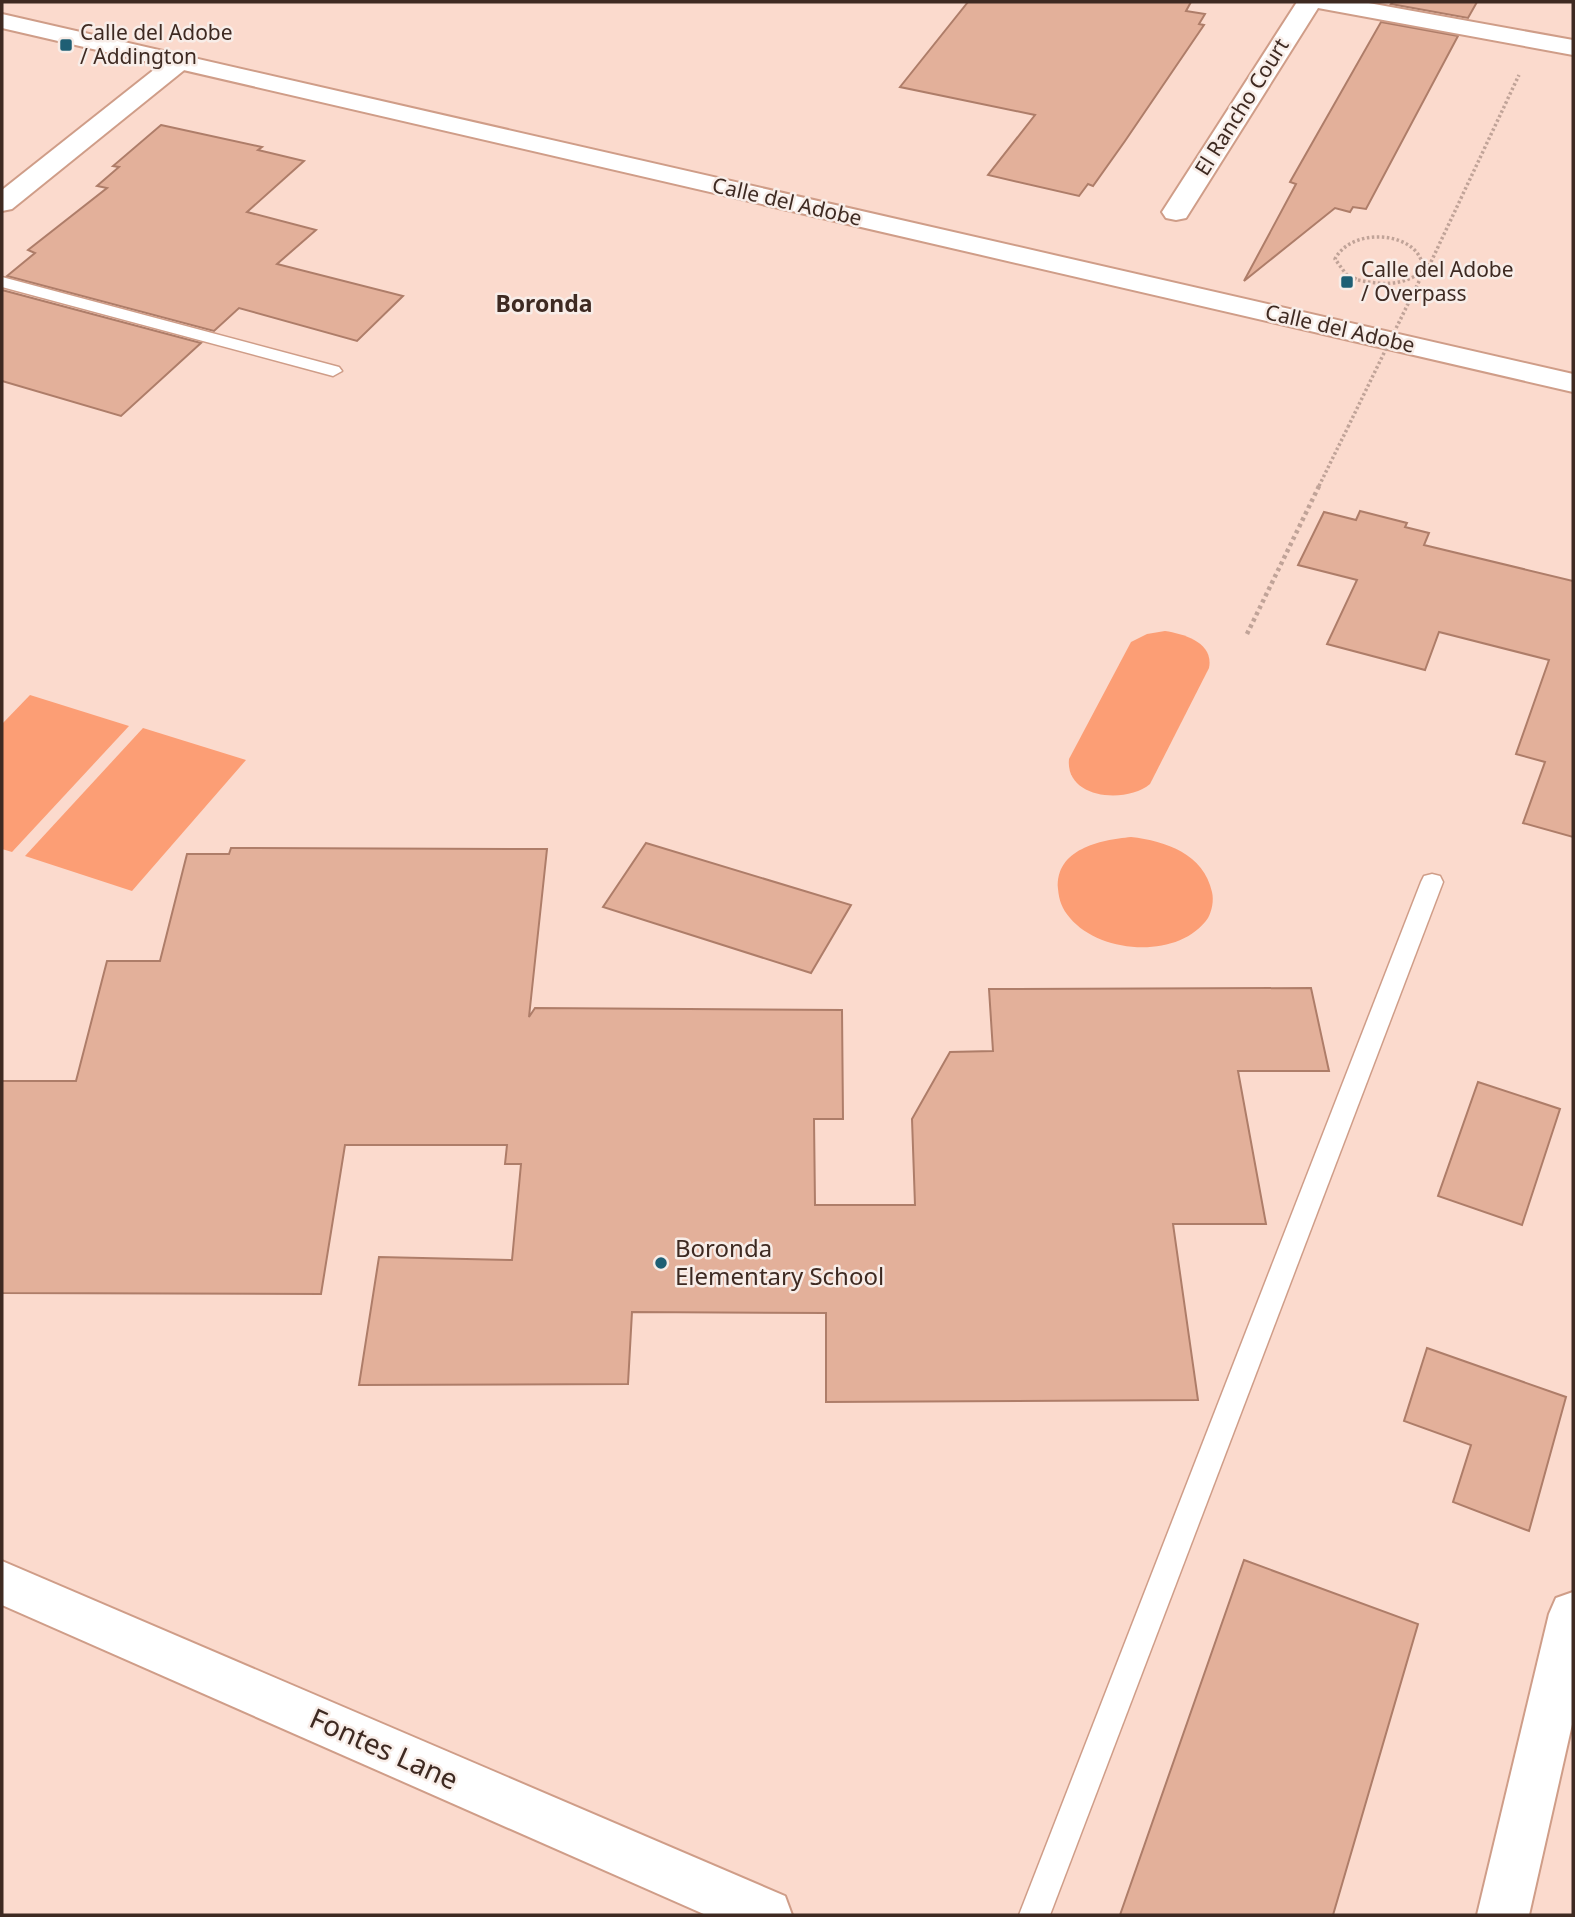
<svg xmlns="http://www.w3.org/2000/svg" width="1575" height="1917" font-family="'Noto Sans',sans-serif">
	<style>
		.green { fill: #fc9e75 }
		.building { fill: #e3b09a; stroke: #ae7d69; stroke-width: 2 }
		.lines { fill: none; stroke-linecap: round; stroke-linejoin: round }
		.service-casing { stroke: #cf9d88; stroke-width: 3 }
		.minor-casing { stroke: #cf9d88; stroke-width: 4 }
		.tertiary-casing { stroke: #cf9d88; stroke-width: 4 }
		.path-far1 { stroke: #c0a398; stroke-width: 3.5; stroke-dasharray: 2.5 2.5; stroke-linecap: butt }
		.path { stroke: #c0a398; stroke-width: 4.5; stroke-dasharray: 3.5 3.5; stroke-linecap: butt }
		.service { fill: #fff; fill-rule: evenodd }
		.minor { fill: #fff; fill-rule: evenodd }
		.tertiary { fill: #fff; fill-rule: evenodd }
		.path-bridge { stroke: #c0a398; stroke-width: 3.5; stroke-dasharray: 2.5 2.5; stroke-linecap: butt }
		.poi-dot { fill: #1f5f74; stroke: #f8ede8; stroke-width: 2.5 }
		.labels { text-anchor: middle; stroke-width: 5; stroke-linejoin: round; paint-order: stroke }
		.far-poi-label { font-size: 21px; fill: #3e2a22; stroke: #f8ede8; text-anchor: start }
		.far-street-label { font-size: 21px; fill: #3e2a22; stroke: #f8ede8 }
		.far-quarter-label { font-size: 23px; font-weight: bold; fill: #3e2a22; stroke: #f8ede8 }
		.poi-label { font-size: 24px; fill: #3e2a22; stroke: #f8ede8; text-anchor: start }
		.near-street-label { font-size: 28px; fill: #3e2a22; stroke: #f8ede8 }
	</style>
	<rect width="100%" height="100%" fill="#fbdacd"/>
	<g class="green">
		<path d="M1165,631C1185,634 1214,643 1209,668L1150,784C1126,804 1065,799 1069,759L1131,642L1147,634Z"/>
		<polygon points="30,695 129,726 12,852 2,849 2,724"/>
		<polygon points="143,728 246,760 132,891 25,856"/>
		<path d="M1131,837C1166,841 1204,854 1212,892C1214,900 1212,911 1208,918C1179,960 1100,954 1070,918C1062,909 1059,900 1058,889C1055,849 1100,840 1131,837Z"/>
	</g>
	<g class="building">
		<polygon points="968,2 1191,2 1186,11 1205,14 1199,24 1204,25 1125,141 1093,186 1088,184 1079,196 988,175 1035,115 900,87"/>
		<polygon points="1393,2 1477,2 1468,18 1391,4"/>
		<polygon points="1381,22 1458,36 1366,209 1353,207 1350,212 1335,208 1244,281 1296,184 1290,182"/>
		<polygon points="161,125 262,147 258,150 304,161 247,212 316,230 277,264 403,296 357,341 239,308 214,331 7,276 35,253 28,250 107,188 97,186 119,167 113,166"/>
		<polygon points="2,290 201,343 121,416 2,381"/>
		<polygon points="1360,511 1407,523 1405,527 1429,533 1424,545 1573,581 1573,837 1523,823 1545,762 1516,754 1549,660 1439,632 1425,670 1327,644 1357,580 1298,565 1324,512 1356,520"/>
		<polygon points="646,843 851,905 811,973 603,907"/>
		<polygon points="231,848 547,849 529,1017 535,1008 842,1010 843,1119 814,1119 815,1205 915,1205 912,1119 950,1052 993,1051 989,989 1311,988 1329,1071 1238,1071 1266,1224 1173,1224 1198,1400 826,1402 826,1313 632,1312 628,1384 359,1385 379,1257 512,1260 521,1164 505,1164 507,1145 345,1145 321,1294 2,1293 2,1081 76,1081 107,961 160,961 187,854 229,854"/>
		<polygon points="1478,1082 1560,1109 1522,1225 1438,1196"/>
		<polygon points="1427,1348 1566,1397 1529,1531 1453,1502 1471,1445 1404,1421"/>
		<polygon points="1244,1560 1418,1624 1333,1915 1120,1915"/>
	</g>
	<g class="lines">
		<defs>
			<g id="service">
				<polygon points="2,277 339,367 342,371 333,376 2,287"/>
				<polygon points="1432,874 1440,876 1443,882 1050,1915 1019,1915 1421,882 1424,876"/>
			</g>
			<g id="minor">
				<polygon points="1297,2 1363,2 1573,40 1573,55 1318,8 1186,218 1176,220 1166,218 1162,212"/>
				<polygon points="179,54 188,57 192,62 188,67 12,209 2,211 2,190 170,57"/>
				<polygon points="2,1561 785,1896 792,1915 706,1915 2,1605"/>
				<polygon points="1573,1592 1573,1720 1529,1915 1477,1915 1549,1614 1556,1598"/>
			</g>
			<polygon id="tertiary" points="2,14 1573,374 1573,392 2,28"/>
		</defs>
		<use href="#service" class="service-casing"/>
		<use href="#minor" class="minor-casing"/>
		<use href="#tertiary" class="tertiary-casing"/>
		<g class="path-far1">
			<path d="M1358,280C1386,286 1409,286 1430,264L1519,75"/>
			<polyline points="1319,486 1348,427"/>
		</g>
		<polyline class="path" points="1247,634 1320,484"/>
		<use href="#service" class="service"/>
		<use href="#minor" class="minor"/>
		<use href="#tertiary" class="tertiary"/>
		<path class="path-bridge" d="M1348,427L1423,273C1426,232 1353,224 1335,259L1346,274L1358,280"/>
	</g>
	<g class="poi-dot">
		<rect x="59" y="38" width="14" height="14" rx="3.5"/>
		<rect x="1340" y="275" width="14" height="14" rx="3.5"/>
		<circle cx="661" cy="1263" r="7"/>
	</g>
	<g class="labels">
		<g class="far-poi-label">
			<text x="80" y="40">Calle del Adobe<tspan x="80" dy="24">/ Addington</tspan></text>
			<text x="1361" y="277">Calle del Adobe<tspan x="1361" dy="24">/ Overpass</tspan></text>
		</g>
		<g class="far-street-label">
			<text transform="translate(1242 107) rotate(-58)" y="7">El Rancho Court</text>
			<text transform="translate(787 202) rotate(13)" y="7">Calle del Adobe</text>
			<text transform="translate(1340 329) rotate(13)" y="7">Calle del Adobe</text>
		</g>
		<g class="far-quarter-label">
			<text x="544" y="312">Boronda</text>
		</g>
		<g class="poi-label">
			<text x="675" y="1257">Boronda<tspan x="675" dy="28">Elementary School</tspan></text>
		</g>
		<g class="near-street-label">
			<text transform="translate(384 1749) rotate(24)" y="10">Fontes Lane</text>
		</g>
	</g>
	<rect width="1575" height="1917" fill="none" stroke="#3e2a22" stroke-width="7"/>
</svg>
